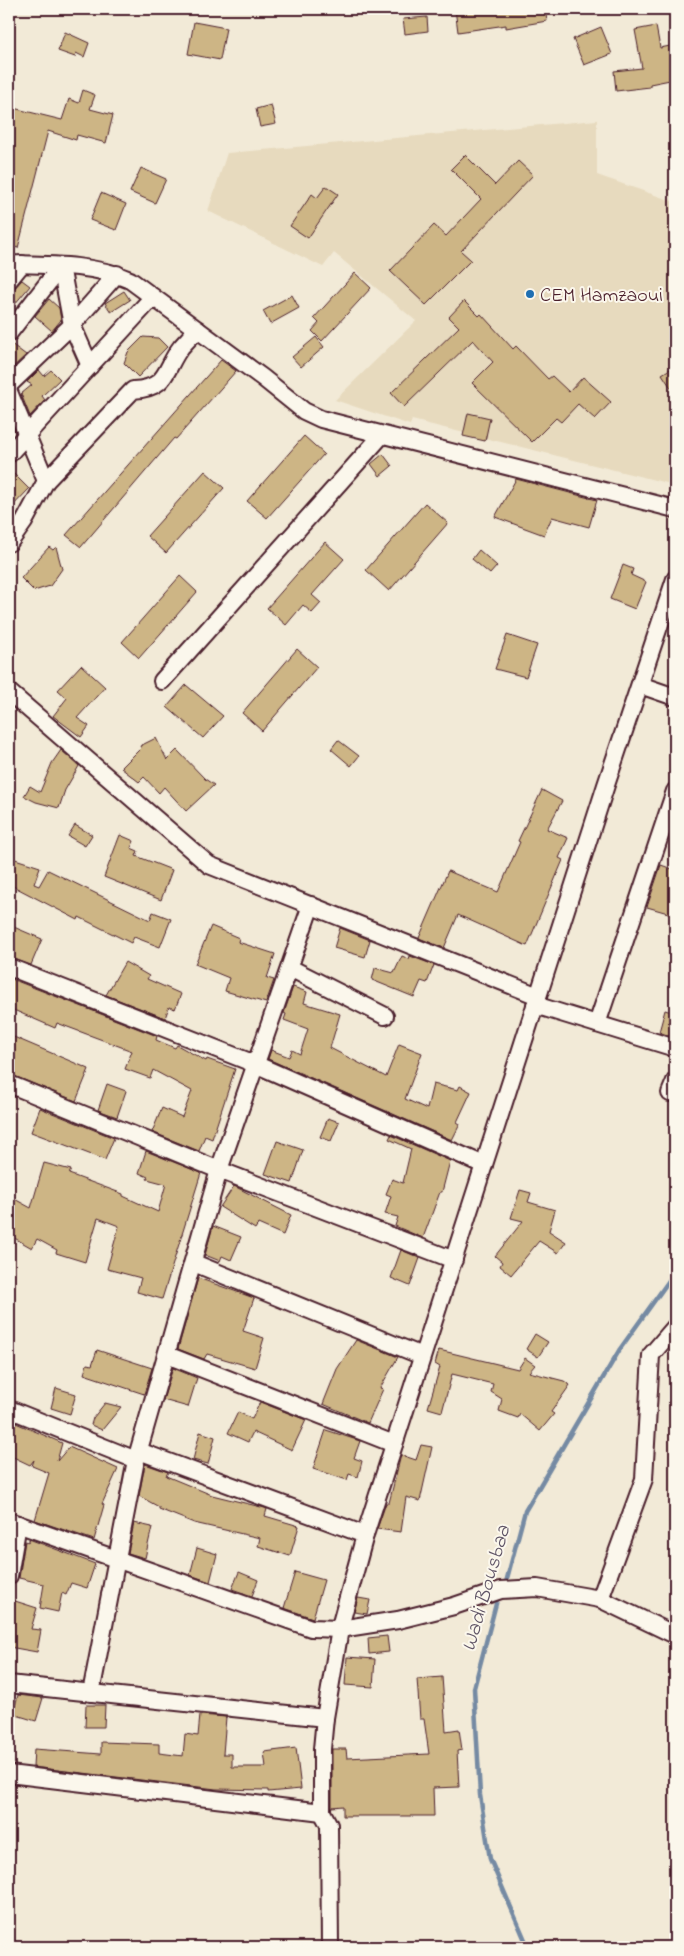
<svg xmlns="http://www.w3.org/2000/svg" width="684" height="1956" font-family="'Indie Flower',sans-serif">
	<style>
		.built { fill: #e7dabe }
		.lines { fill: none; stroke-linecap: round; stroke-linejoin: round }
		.stream { stroke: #758aa3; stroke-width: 4.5 }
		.building { fill: #cdb585; stroke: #4a1f2b }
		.minor-casing { stroke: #4a1f2b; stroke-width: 20 }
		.minor { stroke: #fbf7ec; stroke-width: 16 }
		.poi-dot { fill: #1f6fb2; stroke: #fbf7ec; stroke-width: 2 }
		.labels { text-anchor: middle; stroke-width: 4; stroke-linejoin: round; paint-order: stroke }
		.poi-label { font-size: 20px; fill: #4a1f2b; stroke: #fbf7ec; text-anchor: start }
		.water-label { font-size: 21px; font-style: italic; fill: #605567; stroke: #fbf7ec }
	</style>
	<rect width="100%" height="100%" fill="#f2ead7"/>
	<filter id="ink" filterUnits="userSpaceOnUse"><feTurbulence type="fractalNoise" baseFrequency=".02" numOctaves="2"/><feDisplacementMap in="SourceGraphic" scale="10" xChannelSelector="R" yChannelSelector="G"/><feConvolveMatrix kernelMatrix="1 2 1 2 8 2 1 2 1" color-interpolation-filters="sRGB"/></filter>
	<g filter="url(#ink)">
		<polygon class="built" points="597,120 597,175 675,202 675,485 412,420 410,425 335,400 416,321 334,253 323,267 208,211 227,153"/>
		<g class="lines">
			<g class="stream">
				<polyline points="505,1586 525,1511 620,1349 675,1272"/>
				<polyline points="498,1596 474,1688 480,1795 490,1859 528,1947"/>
			</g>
		</g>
		<g class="building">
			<polygon points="455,9 545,9 547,21 506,28 506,25 458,32"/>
			<polygon points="427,17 428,31 405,34 403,19"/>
			<polygon points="194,22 226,28 220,60 188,54"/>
			<polygon points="656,26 660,48 675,45 675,79 650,84 650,87 616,91 614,71 642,68 635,30"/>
			<polygon points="601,27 612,54 584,65 573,39"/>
			<polygon points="65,32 89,43 84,57 76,53 75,57 58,51"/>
			<polygon points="83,90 95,95 90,109 113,115 106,143 77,135 76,140 48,131 18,248 9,246 9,107 62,120 69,99 79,103"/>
			<polygon points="271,105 276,124 260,127 256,109"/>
			<polygon points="465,155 495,185 518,161 533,175 461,251 471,260 426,305 390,271 434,225 446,236 481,199 451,169"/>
			<polygon points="141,168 166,179 155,203 130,192"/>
			<polygon points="326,186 338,194 308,238 290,226 312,194 317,198"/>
			<polygon points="101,193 126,204 116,230 90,220"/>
			<polygon points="355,273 371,288 322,341 312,331 319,323 314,318"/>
			<polygon points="22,280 30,286 9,311 9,294"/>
			<polygon points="124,291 130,300 111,312 105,303"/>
			<polygon points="292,295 299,308 270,324 263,311"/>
			<polygon points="49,299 59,308 61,320 52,331 35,316"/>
			<polygon points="464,301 479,316 481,314 513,349 516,346 548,379 552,376 569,392 583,377 611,402 595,419 578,404 561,422 556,418 532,442 472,383 493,362 473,340 404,407 391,393 459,327 449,317"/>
			<polygon points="143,337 158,338 167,347 138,377 124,363 128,352"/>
			<polygon points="316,337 324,347 301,367 292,357"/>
			<polygon points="10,343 26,355 11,369 9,368"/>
			<polygon points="221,360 236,371 176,439 174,438 81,547 66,535"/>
			<polygon points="675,366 675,394 662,374"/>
			<polygon points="39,370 44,376 51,370 60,379 42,396 45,400 30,416 21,394 32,385 27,382"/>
			<polygon points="468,413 490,418 485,441 463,436"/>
			<polygon points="304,436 324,454 267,518 247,501"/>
			<polygon points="383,454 392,466 380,476 371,464"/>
			<polygon points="9,469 29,489 9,510"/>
			<polygon points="205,471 224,488 166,553 147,536"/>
			<polygon points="516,479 597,500 589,527 552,517 544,535 495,517"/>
			<polygon points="425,503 448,523 389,591 366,570"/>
			<polygon points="325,542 344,559 312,595 321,603 312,613 303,605 286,625 267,608"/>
			<polygon points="49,547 53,550 56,547 62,569 50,586 34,591 21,578"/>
			<polygon points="479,550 497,566 490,574 472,559"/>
			<polygon points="623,565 633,569 631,575 646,582 635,609 610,599"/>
			<polygon points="180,576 197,592 139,658 122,642"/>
			<polygon points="507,635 537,645 526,677 495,669"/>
			<polygon points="297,649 317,667 262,731 242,713"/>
			<polygon points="81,665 105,687 77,718 89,726 81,737 53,716 67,698 58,690"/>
			<polygon points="186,685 223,716 203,738 167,707"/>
			<polygon points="156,738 167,760 177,750 205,779 214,785 186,811 164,787 159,793 144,777 139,782 121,768 141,748 140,746"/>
			<polygon points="338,740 359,756 351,766 331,749"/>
			<polygon points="61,750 79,766 65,790 59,808 36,802 24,796 30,786 40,792 52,763"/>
			<polygon points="542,790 562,801 547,829 568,838 559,858 563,860 527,946 458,915 444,948 419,938 448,871 498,892 520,842 518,841"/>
			<polygon points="75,825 92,835 85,846 68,836"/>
			<polygon points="120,835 134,841 131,848 138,851 136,856 172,870 161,900 104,877"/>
			<polygon points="9,857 40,867 34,884 39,886 48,870 150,920 153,912 171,919 160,947 134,937 131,943 79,917 78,920 9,884"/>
			<polygon points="661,865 675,870 675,915 647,907"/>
			<polygon points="9,925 42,939 31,965 9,957"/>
			<polygon points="211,926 239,938 238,942 275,954 267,978 274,980 266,1003 225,991 229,978 195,964"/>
			<polygon points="340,928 370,940 365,957 334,948"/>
			<polygon points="402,956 409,959 410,956 434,965 427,983 421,981 414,997 372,980 375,968 394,973"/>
			<polygon points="125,962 149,976 147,979 181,994 175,1009 169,1007 165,1018 106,995"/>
			<polygon points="9,978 157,1036 156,1040 175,1048 177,1045 206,1061 207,1059 235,1069 212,1139 205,1136 199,1151 152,1132 162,1108 182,1117 192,1091 153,1070 150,1078 125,1069 132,1051 57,1023 55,1028 9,1008"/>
			<polygon points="293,987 307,992 304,1003 340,1014 330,1048 386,1077 399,1044 422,1053 405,1099 427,1109 433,1084 458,1090 460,1086 471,1092 457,1122 460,1124 452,1140 268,1059 271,1050 289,1057 292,1050 300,1054 308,1029 284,1020 286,1014 284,1013"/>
			<polygon points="665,1010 675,1013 675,1038 659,1032"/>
			<polygon points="9,1035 89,1069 76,1101 9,1074"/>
			<polygon points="107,1084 126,1091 117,1117 98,1110"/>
			<polygon points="40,1108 114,1138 105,1160 31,1132"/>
			<polygon points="328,1118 339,1122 331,1141 320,1137"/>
			<polygon points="391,1135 450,1161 442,1192 440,1192 423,1238 395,1226 398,1217 385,1214 391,1196 386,1194 392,1179 403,1183 411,1149 389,1139"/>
			<polygon points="277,1141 303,1150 292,1183 265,1174"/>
			<polygon points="146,1151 201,1173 162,1299 137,1292 141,1278 107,1269 119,1226 98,1218 85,1262 56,1253 57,1250 37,1239 32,1248 9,1235 9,1196 31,1208 44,1163 71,1170 69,1174 123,1194 123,1196 158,1212 166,1184 147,1179 148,1177 139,1173"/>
			<polygon points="234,1186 291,1215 283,1235 258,1224 255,1229 220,1207"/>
			<polygon points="520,1190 531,1193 528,1202 555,1210 549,1231 566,1242 558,1253 539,1241 511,1275 500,1266 502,1262 495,1256 523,1221 511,1218"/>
			<polygon points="213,1226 241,1237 231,1260 222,1256 220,1261 205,1255"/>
			<polygon points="401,1250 420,1258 410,1286 391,1278"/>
			<polygon points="198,1278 254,1298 243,1331 264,1338 255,1368 207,1354 204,1359 178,1349"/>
			<polygon points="535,1334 548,1342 538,1357 526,1349"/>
			<polygon points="356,1340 398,1357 380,1388 383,1389 368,1423 323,1404 337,1369"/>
			<polygon points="97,1350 152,1368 144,1394 84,1374 87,1364 92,1365"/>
			<polygon points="439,1350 518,1369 525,1358 535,1365 529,1372 564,1381 570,1385 551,1412 554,1414 540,1431 520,1414 518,1418 499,1411 502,1399 491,1392 493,1384 452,1374 442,1412 428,1408 440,1367 435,1364"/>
			<polygon points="173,1368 197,1378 188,1407 163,1400"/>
			<polygon points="56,1388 76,1394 70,1414 51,1408"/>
			<polygon points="260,1402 306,1420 292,1450 253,1432 248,1442 228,1433 238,1412 252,1419"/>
			<polygon points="105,1403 121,1407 102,1430 91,1425 93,1418"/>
			<polygon points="9,1420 62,1443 57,1461 69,1447 118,1469 102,1504 104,1505 94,1540 35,1520 49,1473 32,1466 34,1460 30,1465 9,1455"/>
			<polygon points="326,1430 360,1441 354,1458 362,1461 358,1477 349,1474 347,1480 313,1469"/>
			<polygon points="200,1432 215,1437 208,1464 193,1460"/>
			<polygon points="421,1445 432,1447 420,1501 406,1497 401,1532 377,1529 386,1503 389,1503 401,1455 416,1460"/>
			<polygon points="145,1464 168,1472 166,1476 212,1495 265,1508 267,1509 265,1516 299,1526 290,1556 258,1546 260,1538 194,1523 159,1509 159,1507 139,1496"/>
			<polygon points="134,1523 152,1527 145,1558 128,1553"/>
			<polygon points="29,1539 95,1564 87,1588 71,1583 66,1595 62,1593 58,1612 40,1608 44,1584 19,1578 25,1541 29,1542"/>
			<polygon points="197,1548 217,1554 210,1582 190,1575"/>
			<polygon points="239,1572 258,1580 252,1596 232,1589"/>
			<polygon points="295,1572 324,1580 313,1618 284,1608"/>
			<polygon points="358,1598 370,1600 367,1614 354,1612"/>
			<polygon points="12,1600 37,1608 31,1629 41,1630 37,1652 9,1647 9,1611"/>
			<polygon points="387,1636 389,1652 369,1654 368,1638"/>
			<polygon points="347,1657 375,1659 373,1687 345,1685"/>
			<polygon points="442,1677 446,1731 459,1729 462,1750 457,1751 459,1787 433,1788 434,1816 343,1816 343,1806 332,1807 332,1749 346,1749 347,1758 429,1754 424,1719 420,1719 417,1679"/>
			<polygon points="18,1695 43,1698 36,1721 13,1714"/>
			<polygon points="86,1705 105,1705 104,1727 85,1727"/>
			<polygon points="200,1715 226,1717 223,1754 232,1754 232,1767 266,1767 264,1752 296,1748 301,1789 268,1792 268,1790 216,1789 33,1767 34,1749 101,1754 101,1742 159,1744 159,1753 183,1756 185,1734 198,1736"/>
		</g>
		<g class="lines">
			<defs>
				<g id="minor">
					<path d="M9,264C48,265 94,264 130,280L263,378L304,411L321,419L675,509"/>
					<polyline points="61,266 72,325 90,366"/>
					<polyline points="9,280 22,264"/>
					<polyline points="9,333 61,266"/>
					<polyline points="9,385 72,325 117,274"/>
					<polyline points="9,392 46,481"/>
					<polyline points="9,454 153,297"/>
					<path d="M9,543L24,522L46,481L133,390C169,388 164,369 181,347C186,341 192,335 198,330"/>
					<polyline points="162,681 382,435"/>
					<polyline points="640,685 675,697"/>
					<polyline points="9,692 209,865 538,996"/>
					<polyline points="9,967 255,1064 484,1165"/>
					<polyline points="290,968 385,1016"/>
					<polyline points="535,1005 675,1048"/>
					<polyline points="597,1024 675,791"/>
					<polyline points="9,1084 219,1170 454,1260"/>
					<polyline points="670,1093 675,1081"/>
					<polyline points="194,1263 422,1356"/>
					<polyline points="167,1355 394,1444"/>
					<polyline points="9,1409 136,1460"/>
					<polyline points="139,1451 365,1535"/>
					<polyline points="9,1521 311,1628 340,1629 398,1620 454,1606 501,1590 537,1588 600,1599 675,1635"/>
					<polyline points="9,1576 18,1524"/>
					<polyline points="600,1599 644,1479 651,1355 675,1327"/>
					<polyline points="9,1684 325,1718"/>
					<polyline points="91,1693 136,1460 219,1170 311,905"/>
					<polyline points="9,1774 322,1812"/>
					<polyline points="330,1947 329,1825 322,1812 322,1749 325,1718 341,1623 365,1535 606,785 675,579"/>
				</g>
			</defs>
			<use href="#minor" class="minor-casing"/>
			<use href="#minor" class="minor"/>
		</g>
	</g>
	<circle class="poi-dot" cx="530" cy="294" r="5"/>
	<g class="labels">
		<g class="poi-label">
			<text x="540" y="301">CEM Hamzaoui</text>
		</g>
		<g class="water-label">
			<text transform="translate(485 1588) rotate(-74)" y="7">Wadi Bousbaa</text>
		</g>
	</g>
	<rect width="684" height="1956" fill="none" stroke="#fbf7ec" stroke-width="30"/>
	<rect x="15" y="15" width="654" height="1926" fill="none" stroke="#4a1f2b" stroke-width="2" filter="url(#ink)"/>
</svg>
